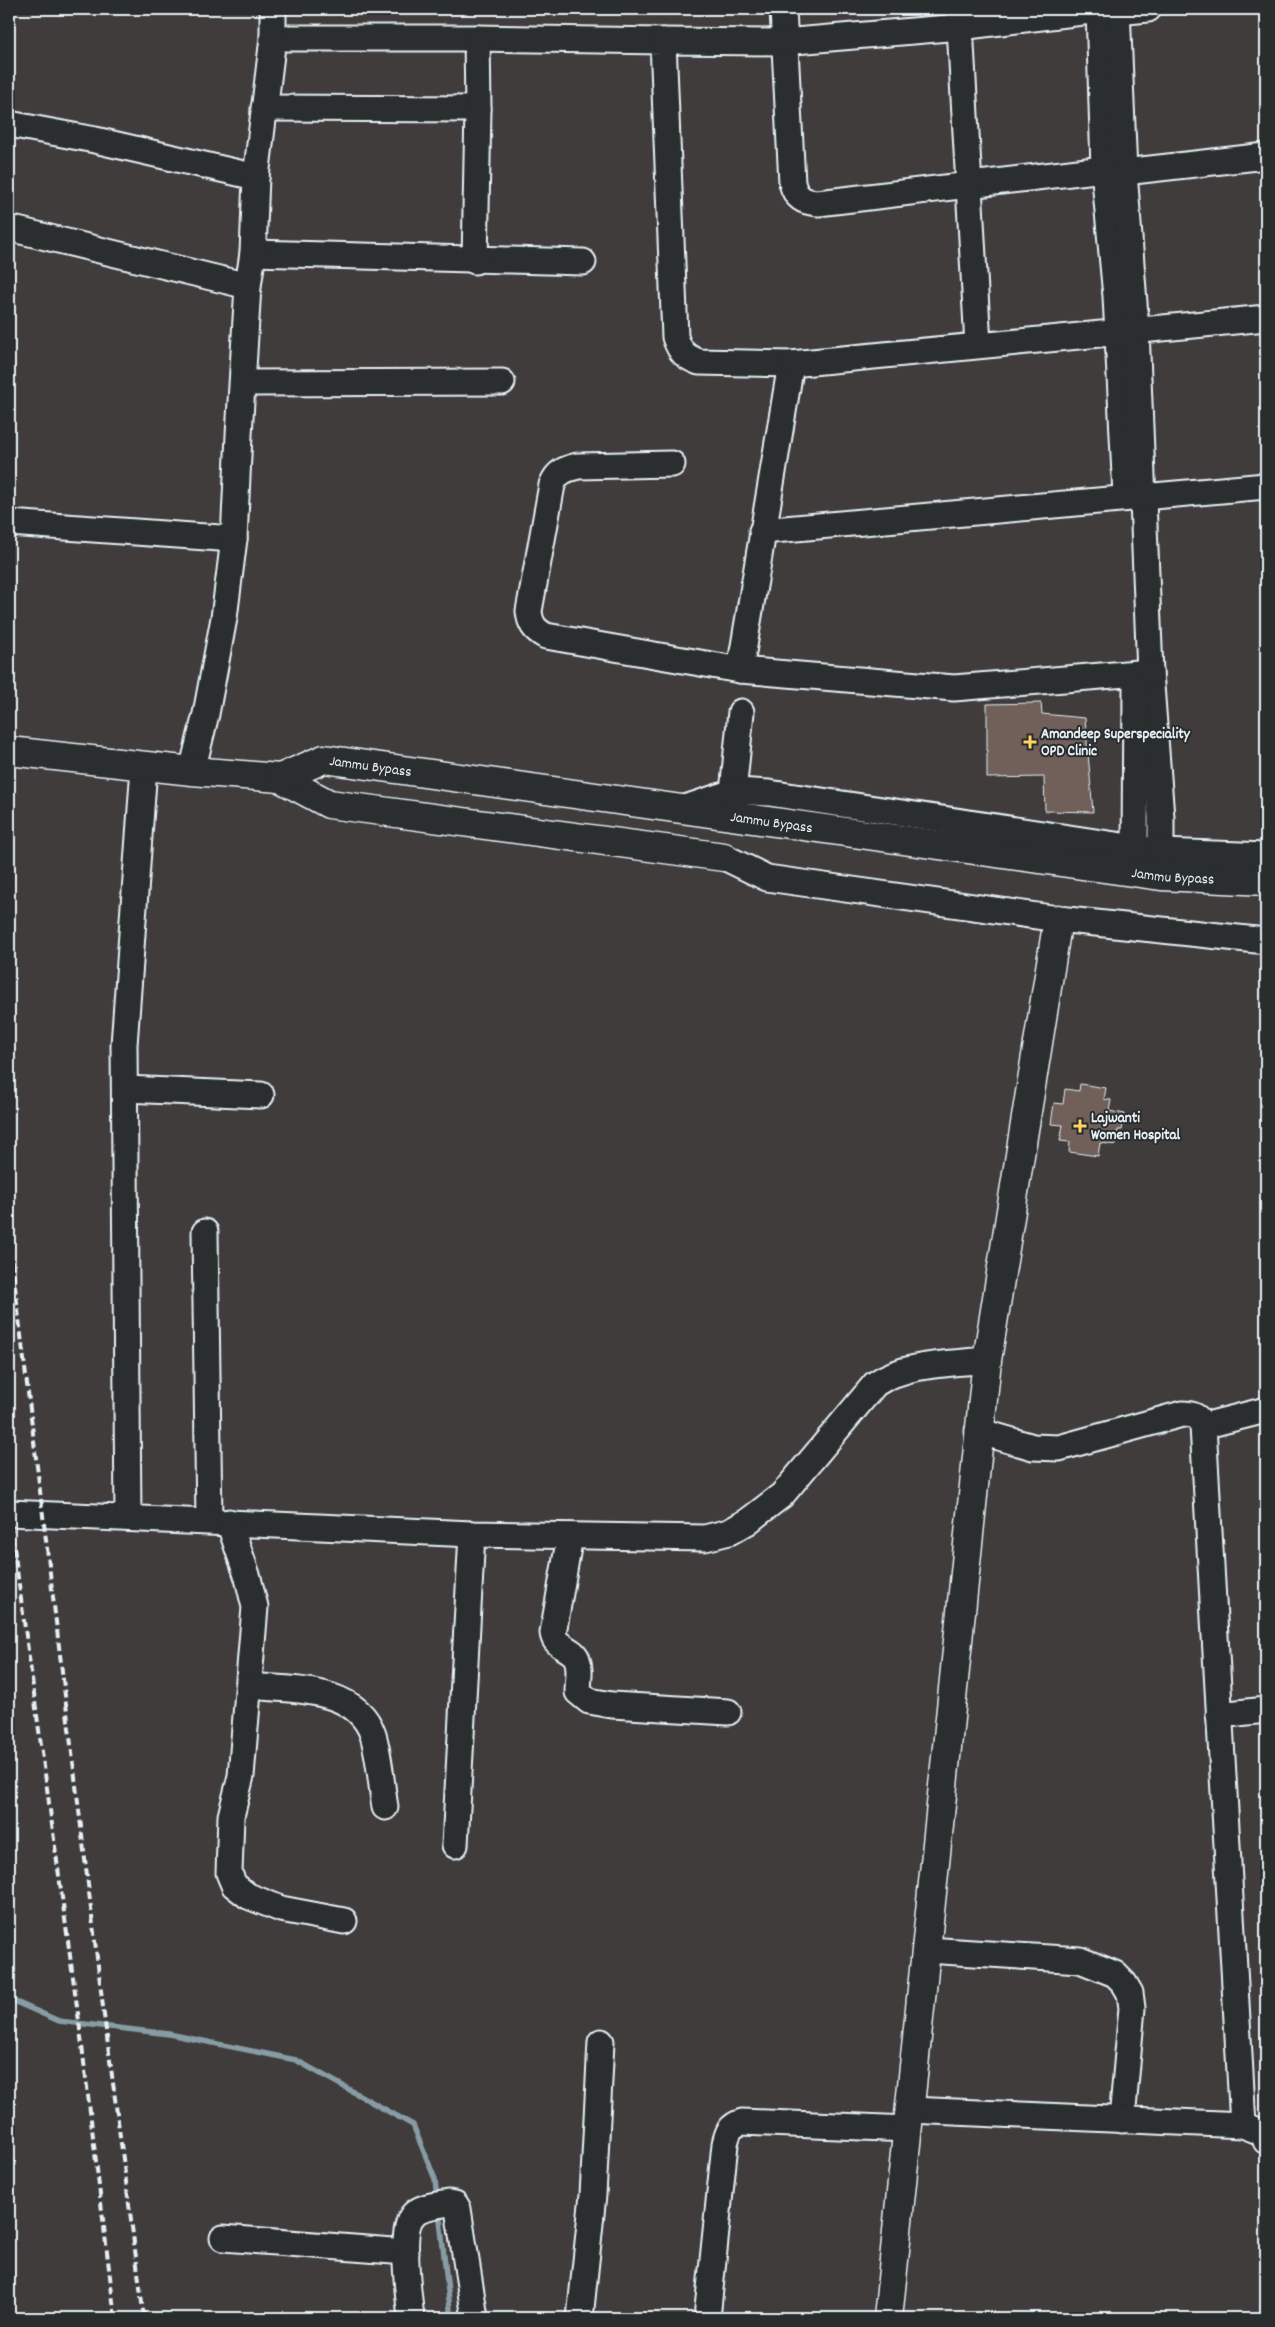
<svg xmlns="http://www.w3.org/2000/svg" width="1275" height="2327" font-family="Dekko,sans-serif">
	<style>
		.lines { fill: none; stroke-linecap: round; stroke-linejoin: round }
		.stream { stroke: #879ca4; stroke-width: 5.5 }
		.building { fill: #715f5a; stroke: #e8f1f8 }
		.minor-casing { stroke: #e8f1f8; stroke-width: 29 }
		.major-casing { stroke: #e8f1f8; stroke-width: 31 }
		.highway-casing { stroke: #e8f1f8; stroke-width: 31 }
		.minor { stroke: #2a2d2e; stroke-width: 25 }
		.major { stroke: #2a2d2e; stroke-width: 28 }
		.highway { stroke: #2a2d2e; stroke-width: 28 }
		.rail { stroke: #e8f1f8; stroke-width: 4; stroke-dasharray: 8 4; stroke-linecap: butt }
		.poi-dot { fill: #ffd166; stroke: #2a2d2e; stroke-width: 2 }
		.labels { text-anchor: middle; stroke-width: 4; stroke-linejoin: round; paint-order: stroke }
		.poi-label { font-size: 15px; font-weight: bold; fill: #e8f1f8; stroke: #2a2d2e; text-anchor: start }
		.street-label { font-size: 15px; fill: #e8f1f8; stroke: #2a2d2e }
	</style>
	<rect width="100%" height="100%" fill="#3f3c3b"/>
	<filter id="ink" filterUnits="userSpaceOnUse"><feTurbulence type="fractalNoise" baseFrequency=".02" numOctaves="2"/><feDisplacementMap in="SourceGraphic" scale="10" xChannelSelector="R" yChannelSelector="G"/><feConvolveMatrix kernelMatrix="1 2 1 2 8 2 1 2 1" color-interpolation-filters="sRGB"/></filter>
	<g filter="url(#ink)">
		<g class="lines">
			<g class="stream">
				<polyline points="9,1999 59,2021 169,2034 296,2060 413,2125 435,2179 437,2199"/>
				<polyline points="439,2211 451,2318"/>
			</g>
		</g>
		<g class="building">
			<polygon points="1041,703 1042,714 1085,718 1093,812 1045,811 1044,777 987,778 987,704"/>
			<polygon points="1080,1084 1106,1088 1104,1099 1111,1100 1109,1111 1125,1114 1122,1130 1118,1130 1116,1145 1100,1143 1098,1156 1069,1152 1070,1142 1060,1141 1063,1125 1051,1124 1054,1103 1063,1104 1065,1089 1079,1091"/>
		</g>
		<g class="lines">
			<defs>
				<g id="minor">
					<path d="M783,9L792,183C796,198 803,202 818,203L1104,169L1124,172L1266,156"/>
					<polyline points="959,9 978,345"/>
					<polyline points="1099,9 1104,169 1116,296 1126,495"/>
					<polyline points="1117,9 1124,172 1136,329 1150,672 1161,817 1161,876"/>
					<path d="M273,38H477L663,41L675,337C680,352 685,357 699,362L791,364L740,670"/>
					<polyline points="663,41 783,42 960,27 1099,10 1117,12 1148,9"/>
					<polyline points="264,108 478,109"/>
					<polyline points="9,124 95,140 256,177"/>
					<polyline points="9,228 248,286"/>
					<polyline points="253,253 583,262"/>
					<polyline points="475,261 478,109 477,38"/>
					<polyline points="791,364 1266,318"/>
					<polyline points="243,383 502,382"/>
					<path d="M672,464L578,466C565,469 557,472 552,485L529,611C530,623 534,630 546,636L740,670L954,688L1150,672"/>
					<polyline points="9,523 234,539"/>
					<polyline points="762,531 1266,486"/>
					<polyline points="192,771 206,714 224,618 234,539 239,435 248,286 253,253 256,177 273,38 273,9"/>
					<polyline points="733,793 741,712"/>
					<polyline points="682,809 736,791 769,793 1162,852 1266,856"/>
					<polyline points="1135,848 1136,688"/>
					<polyline points="724,857 767,878 1058,919 1266,941"/>
					<polyline points="125,1089 261,1095"/>
					<polyline points="205,1232 209,1521"/>
					<polyline points="1203,1426 1266,1410"/>
					<path d="M978,1431L1033,1447L1059,1448L1182,1414C1193,1414 1198,1416 1203,1426L1243,2125"/>
					<path d="M9,1513L472,1534L705,1538L729,1532L747,1522L782,1495L875,1384C906,1363 950,1364 987,1360"/>
					<polyline points="128,1518 124,1045 144,767"/>
					<polyline points="229,1522 248,1578 255,1607 241,1776 231,1816 229,1873 234,1885 248,1896 281,1909 344,1921"/>
					<path d="M570,1536L553,1633C555,1648 572,1647 577,1659C581,1669 578,1681 578,1692L589,1701L612,1705L728,1712"/>
					<path d="M249,1686C291,1690 357,1686 373,1735C380,1758 381,1784 385,1807"/>
					<polyline points="1219,1715 1266,1710"/>
					<polyline points="455,1845 472,1534"/>
					<polyline points="927,1950 1080,1960 1115,1974 1124,1983 1130,1993 1132,2008 1122,2120"/>
					<path d="M910,2110L1243,2125C1252,2129 1263,2130 1266,2141"/>
					<polyline points="223,2238 406,2252"/>
					<path d="M411,2318C409,2297 399,2230 413,2215C420,2206 439,2205 449,2203L455,2204L458,2209L475,2318"/>
					<polyline points="580,2318 593,2195 601,2042"/>
					<path d="M707,2318L725,2144C728,2131 730,2126 742,2122L908,2129"/>
				</g>
				<polyline id="major" points="888,2318 987,1360 1058,919"/>
				<g id="highway">
					<polyline points="9,751 192,771 280,778 329,804 724,857"/>
					<path id="s1" d="M280,778L324,759L1161,876L1266,881"/>
				</g>
			</defs>
			<use href="#minor" class="minor-casing"/>
			<use href="#major" class="major-casing"/>
			<use href="#highway" class="highway-casing"/>
			<use href="#minor" class="minor"/>
			<use href="#major" class="major"/>
			<use href="#highway" class="highway"/>
			<g class="rail">
				<polyline points="9,1237 104,2015 144,2318"/>
				<polyline points="9,1512 79,2021 115,2318"/>
			</g>
		</g>
	</g>
	<g class="poi-dot">
		<path d="M1027.5 734.5h5v5h5v5h-5v5h-5v-5h-5v-5h5z"/>
		<path d="M1077.5 1118.5h5v5h5v5h-5v5h-5v-5h-5v-5h5z"/>
	</g>
	<g class="labels">
		<g class="poi-label">
			<text x="1041" y="738">Amandeep Superspeciality<tspan x="1041" dy="17">OPD Clinic</tspan></text>
			<text x="1091" y="1122">Lajwanti<tspan x="1091" dy="17">Women Hospital</tspan></text>
		</g>
		<g class="street-label">
			<text dy="5" stroke="none"><textPath href="#s1" startOffset="95">Jammu Bypass</textPath></text>
			<text dy="5" stroke="none"><textPath href="#s1" startOffset="500">Jammu Bypass</textPath></text>
			<text dy="5" stroke="none"><textPath href="#s1" startOffset="905">Jammu Bypass</textPath></text>
		</g>
	</g>
	<rect width="1275" height="2327" fill="none" stroke="#2a2d2e" stroke-width="30"/>
	<rect x="15" y="15" width="1245" height="2297" fill="none" stroke="#e8f1f8" stroke-width="2" filter="url(#ink)"/>
</svg>
